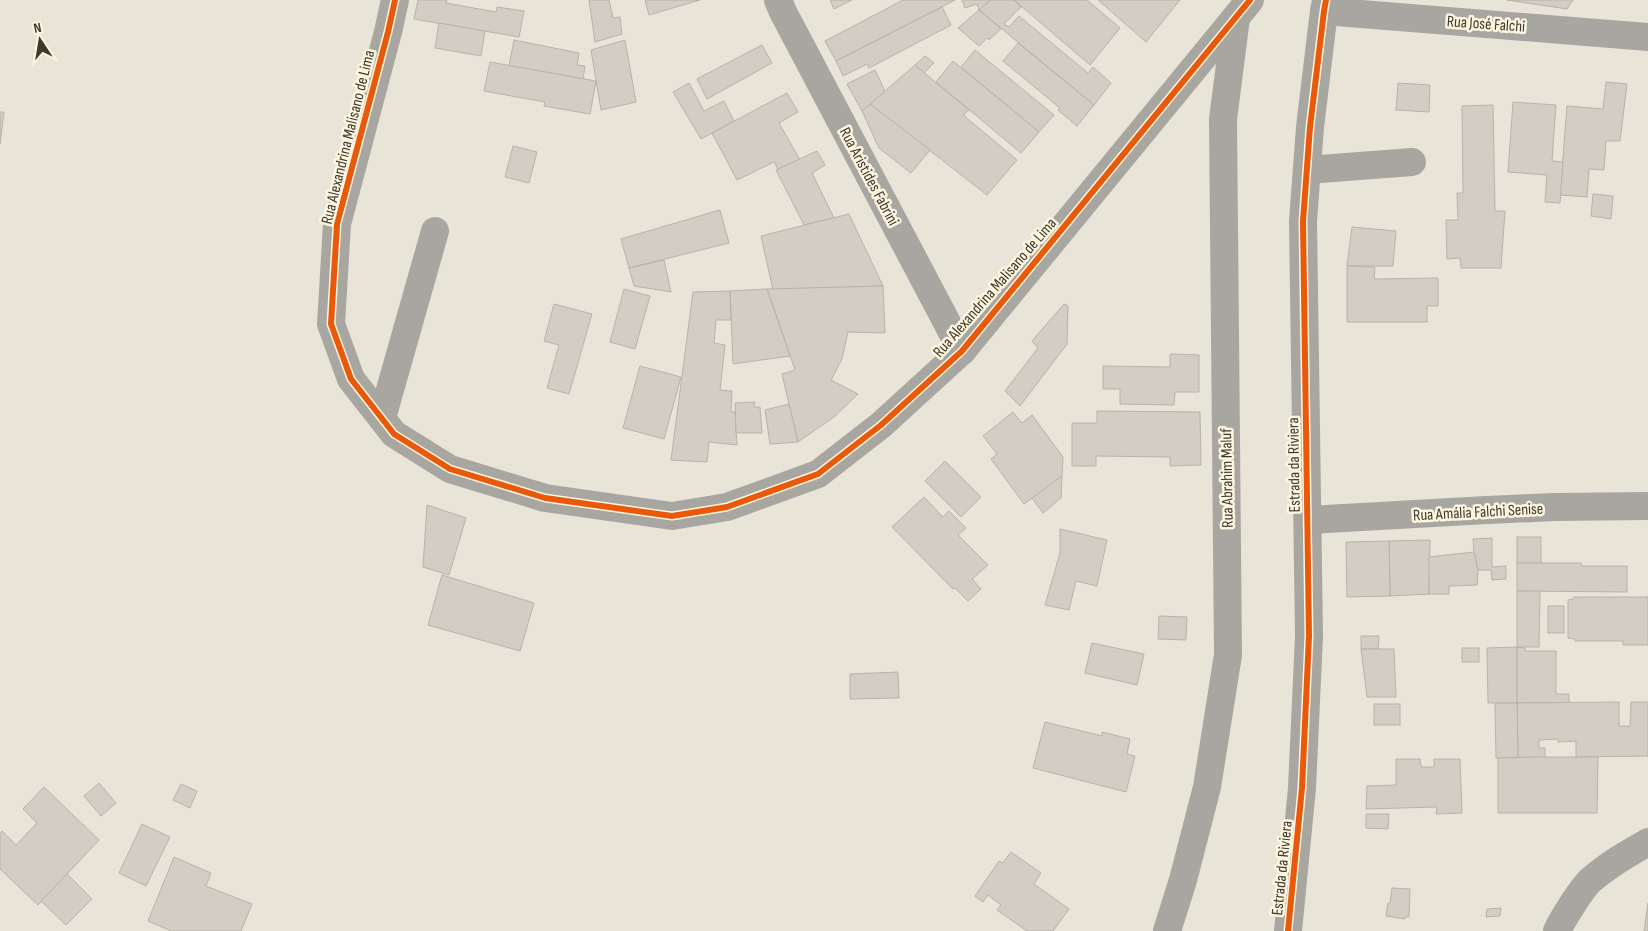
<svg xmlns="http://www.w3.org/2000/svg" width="1648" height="931" font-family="'Sofia Sans Condensed',sans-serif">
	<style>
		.building { fill: #d3cdc5; stroke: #b8b2aa }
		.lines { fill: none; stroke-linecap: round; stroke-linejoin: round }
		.minor { stroke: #a7a6a1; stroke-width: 28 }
		.cycleway-casing { stroke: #fef5de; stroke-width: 9 }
		.cycleway { stroke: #e8590c; stroke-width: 6 }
		.labels { text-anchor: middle; stroke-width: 5; stroke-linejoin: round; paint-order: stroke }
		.street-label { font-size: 16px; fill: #3c3930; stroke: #fef5de }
	</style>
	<rect width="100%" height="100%" fill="#e9e4d8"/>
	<g class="building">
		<polygon points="418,0 447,0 446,3 496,12 497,7 524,11 519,37 414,19"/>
		<polygon points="589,0 609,0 613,18 620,17 622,34 595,42"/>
		<polygon points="645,0 700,0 649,15"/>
		<polygon points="830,0 852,0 834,9"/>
		<polygon points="903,0 955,0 836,61 825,41"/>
		<polygon points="962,0 991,0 979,10 977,4 965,8"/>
		<polygon points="991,0 1014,0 1021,7 1004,24 1009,27 1019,16 1088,73 1093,67 1111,83 1094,105 979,10"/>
		<polygon points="1014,0 1087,0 1120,28 1090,65"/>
		<polygon points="1098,0 1180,0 1146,42"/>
		<polygon points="1507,0 1573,0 1567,9"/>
		<polygon points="942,7 951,25 869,68 867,64 843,76 836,61"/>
		<polygon points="979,10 1001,29 989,40 987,38 979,46 958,28"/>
		<polygon points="439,23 485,31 481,56 435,48"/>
		<polygon points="514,40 579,53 577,65 585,66 583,79 509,66"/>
		<polygon points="625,40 636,102 601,110 591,50"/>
		<polygon points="1018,43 1094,105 1077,126 1058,110 1060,108 1003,61"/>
		<polygon points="762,45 772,63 707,99 697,79"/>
		<polygon points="975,50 1054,115 1039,132 961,67"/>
		<polygon points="925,56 934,63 924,73 915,65"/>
		<polygon points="953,61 1039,132 1021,153 936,82"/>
		<polygon points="490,62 596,81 590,114 544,106 545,102 484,91"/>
		<polygon points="915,65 969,110 963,115 1017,160 987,195 870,104"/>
		<polygon points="875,70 885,91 862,111 847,84"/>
		<polygon points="1606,82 1627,84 1620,141 1606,141 1604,170 1589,169 1587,197 1560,195 1567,106 1603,109"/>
		<polygon points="689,83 704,111 724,101 734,121 701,139 673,92"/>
		<polygon points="1398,83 1430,85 1429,112 1396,110"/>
		<polygon points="787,93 798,112 779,123 800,160 778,169 774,162 737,180 712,133"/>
		<polygon points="1513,102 1556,105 1552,161 1563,162 1560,203 1545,202 1547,175 1508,172"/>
		<polygon points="870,104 930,150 911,173 879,148 862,111"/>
		<polygon points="1493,105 1495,211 1505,211 1501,268 1461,268 1460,258 1447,259 1446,220 1458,220 1457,193 1463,193 1462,106"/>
		<polygon points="0,112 4,112 0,144"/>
		<polygon points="513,146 537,152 529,183 505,177"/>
		<polygon points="817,151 825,165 812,173 834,218 804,225 776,170"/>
		<polygon points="1593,194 1613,196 1611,219 1591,216"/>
		<polygon points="720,210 729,243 629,268 621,239"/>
		<polygon points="849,214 883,286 773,290 761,236"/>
		<polygon points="1352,227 1396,231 1393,266 1347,266"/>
		<polygon points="664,260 671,292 634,286 629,268"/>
		<polygon points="1347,266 1375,267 1374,279 1438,278 1438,306 1427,306 1427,322 1347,322"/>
		<polygon points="883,286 885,333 848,332 842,359 831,380 858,394 834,417 798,442 782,374 795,370 767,289"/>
		<polygon points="624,289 650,296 635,349 610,342"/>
		<polygon points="767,289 790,356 733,364 730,291"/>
		<polygon points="730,291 731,320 716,320 714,343 725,345 720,390 732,391 731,412 735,412 737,445 709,442 707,462 671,460 693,292"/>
		<polygon points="554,304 592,314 569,394 547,388 559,345 544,341"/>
		<polygon points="1064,304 1068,306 1067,344 1020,406 1005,391 1038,348 1032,341"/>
		<polygon points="1170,354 1199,355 1199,392 1175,392 1174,405 1120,404 1120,389 1103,389 1103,366 1170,367"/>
		<polygon points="640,366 681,377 664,439 623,428"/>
		<polygon points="755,402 754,407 760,407 762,433 736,433 735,403"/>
		<polygon points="789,404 798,442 770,444 765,410"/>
		<polygon points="1097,411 1200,412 1201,465 1170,466 1170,457 1096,456 1096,466 1072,466 1072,423 1097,423"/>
		<polygon points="1013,412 1022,423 1032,415 1063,457 1062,476 1024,504 991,459 997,454 983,436"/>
		<polygon points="945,461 981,497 961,517 925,481"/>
		<polygon points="1062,476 1061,498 1043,513 1032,498"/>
		<polygon points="924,497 943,517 949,511 966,528 958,535 988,565 972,579 981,589 968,601 955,588 953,589 892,527"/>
		<polygon points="427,505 466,518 449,575 423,567"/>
		<polygon points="1060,529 1107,540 1097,586 1076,581 1069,610 1045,605 1060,553"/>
		<rect x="1517" y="537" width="24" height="26"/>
		<polygon points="1492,538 1492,567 1506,566 1506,579 1492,580 1491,570 1478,570 1474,552 1473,539"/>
		<polygon points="1430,540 1429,594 1390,596 1389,541"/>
		<polygon points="1389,541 1390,596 1347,597 1346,542"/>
		<polygon points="1474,552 1478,570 1477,585 1449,586 1449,594 1429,594 1429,557"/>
		<polygon points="1517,563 1581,563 1582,566 1627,566 1627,592 1517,591"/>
		<polygon points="442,575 534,603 520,651 428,625"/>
		<polygon points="1517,591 1540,591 1539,647 1517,647"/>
		<polygon points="1574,597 1648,597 1648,645 1623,645 1623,641 1575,641 1575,639 1568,638 1568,600 1573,599"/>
		<rect x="1548" y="606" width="16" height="27"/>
		<polygon points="1159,616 1187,617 1186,640 1158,639"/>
		<polygon points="1361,636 1379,636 1378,649 1361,649"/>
		<polygon points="1092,643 1144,654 1137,685 1085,673"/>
		<polygon points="1517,647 1525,648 1525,651 1556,651 1556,694 1569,694 1569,703 1517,703"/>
		<polygon points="1517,647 1517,703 1488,703 1487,648"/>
		<rect x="1462" y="648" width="17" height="14"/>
		<polygon points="1361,649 1394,649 1396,697 1367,697"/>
		<polygon points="898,672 899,698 850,699 850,674"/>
		<polygon points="1619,702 1619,726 1630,726 1631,702 1648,702 1648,756 1576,757 1576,741 1558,742 1558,739 1539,740 1539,748 1545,748 1545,758 1518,758 1517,703"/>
		<polygon points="1495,703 1517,703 1518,758 1496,758"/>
		<rect x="1374" y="704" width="26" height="21"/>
		<polygon points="1045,722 1102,736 1102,732 1130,739 1127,754 1135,756 1126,792 1033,768"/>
		<polygon points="1537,757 1598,757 1597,813 1498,813 1498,758"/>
		<polygon points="1396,759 1420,759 1421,767 1434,767 1434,759 1460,759 1462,813 1436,814 1437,807 1366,809 1367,786 1396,785"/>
		<polygon points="99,783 116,803 101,816 84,796"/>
		<polygon points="181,784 197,791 190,808 173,800"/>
		<polygon points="44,787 99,840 38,905 0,869 0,833 2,831 16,845 37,823 23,809"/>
		<polygon points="1366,814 1389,814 1388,829 1366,828"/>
		<polygon points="142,824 170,837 146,886 119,873"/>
		<polygon points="1011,852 1041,873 1034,884 1069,909 1053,931 1027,931 997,910 1001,905 988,895 983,902 975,896 999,861 1003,863"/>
		<polygon points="174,857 211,873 206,886 252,904 241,931 171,931 148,921"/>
		<polygon points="67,874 92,899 66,925 41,901"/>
		<polygon points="1392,888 1410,889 1409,917 1405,917 1405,919 1386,916 1388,903 1390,903"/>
		<polygon points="1648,903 1648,931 1644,931"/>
		<polygon points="1501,908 1500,916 1486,917 1487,909"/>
	</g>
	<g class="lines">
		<g class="minor">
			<polyline points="395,0 388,32 337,224 331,324 351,379 394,434 450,469 545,498 672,516 727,507 818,474 881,425 962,351 1250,0"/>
			<polyline points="778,0 783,12 962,351"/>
			<polyline points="1324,11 1648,37"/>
			<polyline points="1307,170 1412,162"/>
			<polyline points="382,418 435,231"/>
			<polyline points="1308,520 1487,510 1555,507 1648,506"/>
			<polyline points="1167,931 1183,880 1207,787 1228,655 1223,119 1236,18"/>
			<polyline points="1288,931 1302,788 1309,636 1303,221 1310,127 1324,11 1326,0"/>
			<path d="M1557,931C1562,920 1583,886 1592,879C1609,864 1629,853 1648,842"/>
		</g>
		<defs>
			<g id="cycleway">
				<polyline points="395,0 388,32 337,224 331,324 351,379 394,434 450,469 545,498 672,516 727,507 818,474 881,425 962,351 1250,0"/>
				<polyline points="1288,931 1302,788 1309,636 1303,221 1310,127 1324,11 1326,0"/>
			</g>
		</defs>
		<use href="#cycleway" class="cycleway-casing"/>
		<use href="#cycleway" class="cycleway"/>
	</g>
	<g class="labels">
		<g class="street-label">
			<text transform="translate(1486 23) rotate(4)" y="6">Rua José Falchi</text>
			<text transform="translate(347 137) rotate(-76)" y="6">Rua Alexandrina Malisano de Lima</text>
			<text transform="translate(870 176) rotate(62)" y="6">Rua Aristides Fabrini</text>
			<text transform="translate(994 287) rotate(-49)" y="6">Rua Alexandrina Malisano de Lima</text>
			<text transform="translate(1293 465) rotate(-91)" y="6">Estrada da Riviera</text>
			<text transform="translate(1226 478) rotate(-91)" y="6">Rua Abrahim Maluf</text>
			<text transform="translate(1478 511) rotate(-3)" y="6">Rua Amália Falchi Senise</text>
			<text transform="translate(1281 868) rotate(-84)" y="6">Estrada da Riviera</text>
		</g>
	</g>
	<g transform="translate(40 40) rotate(348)" stroke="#fef5de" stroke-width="4" paint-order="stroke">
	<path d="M0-4L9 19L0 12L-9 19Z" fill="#3c3930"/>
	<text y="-8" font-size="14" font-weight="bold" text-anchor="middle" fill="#3c3930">N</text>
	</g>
</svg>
